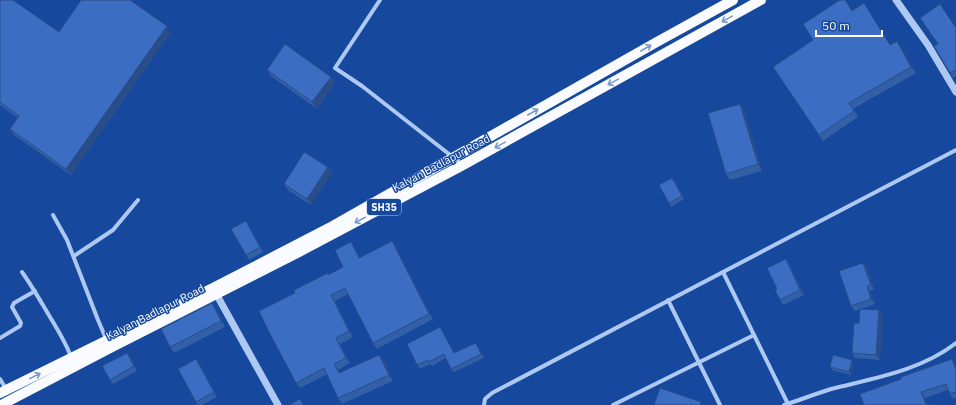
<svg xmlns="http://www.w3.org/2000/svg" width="956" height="405" font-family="'IBM Plex Sans',sans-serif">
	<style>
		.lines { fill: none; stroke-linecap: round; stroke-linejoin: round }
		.minor { stroke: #adc8f3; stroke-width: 4 }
		.tertiary { stroke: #adc8f3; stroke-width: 7 }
		.primary { stroke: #f9fbff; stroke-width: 10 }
		.wall { fill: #335fa7 }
		.shaded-wall { fill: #294d88 }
		.building { fill: #3b6ec2; stroke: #294d88 }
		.oneway { stroke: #7c99c9 }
		.labels { text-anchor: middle; stroke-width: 3; stroke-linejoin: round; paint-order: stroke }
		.shield { fill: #16489d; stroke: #b9c8e2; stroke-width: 1 }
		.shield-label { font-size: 10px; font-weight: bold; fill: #fff }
		.street-label { font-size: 11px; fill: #fff; stroke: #16489d }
	</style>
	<rect width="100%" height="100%" fill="#16489d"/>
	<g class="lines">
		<g class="minor">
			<polyline points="380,0 335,68 362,86 463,165"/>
			<polyline points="53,215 67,240 98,320 107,341"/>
			<polyline points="74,256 113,230 138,200"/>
			<path d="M22,272C32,286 41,302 50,317C58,330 66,343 71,357"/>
			<polyline points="723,272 788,404"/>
			<polyline points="668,300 720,405"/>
			<polyline points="0,338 20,326 21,323 12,307 14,303 35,291"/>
			<polyline points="0,379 6,389"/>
			<polyline points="484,405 485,399 492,393 956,150"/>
			<polyline points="613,405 754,335"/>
			<path d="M784,405C800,400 815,394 831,389C874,378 920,371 956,343"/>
		</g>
		<g class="tertiary">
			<polyline points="896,0 928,45 956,92"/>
			<polyline points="214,290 278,405"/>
		</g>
		<g class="primary">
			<polyline points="0,393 213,288 329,228 655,43 733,0"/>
			<polyline points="1,405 110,348 299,252 463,165 761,0"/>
		</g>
	</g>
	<g class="wall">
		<polygon points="0,0 59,32 171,32 71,175 14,135 10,129 18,118 0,105"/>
		<polygon points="864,3 890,45 901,47 916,73 853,109 858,117 823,141 773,67 813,40 852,10"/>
		<polygon points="956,28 956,76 953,78 950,73 938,44"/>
		<polygon points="267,70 331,77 335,83 317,109 271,76"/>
		<polygon points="740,104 744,110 762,171 730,180 726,174"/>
		<polygon points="328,167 332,173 311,205 288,190 284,184"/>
		<polygon points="675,181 684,199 671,207 669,203"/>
		<polygon points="249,226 263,252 249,260 246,255"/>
		<polygon points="351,242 355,248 360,258 396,247 433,319 377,349 373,343 348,294 335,301 353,337 340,344 350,363 338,370 340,373 379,355 384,360 393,381 342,404 338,398 327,374 300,388 296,383 295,293 343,267"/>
		<polygon points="863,263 867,267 874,289 870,291 875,304 855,311 851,306"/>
		<polygon points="789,264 804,295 783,305 780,300 777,289"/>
		<polygon points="212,303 216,309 225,327 174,353 170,347"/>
		<polygon points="879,310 883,315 880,360 855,358 852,353 859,323"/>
		<polygon points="440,327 454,353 476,343 478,347 484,358 454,372 451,369 446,358 432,366 431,364 420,369 417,365"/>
		<polygon points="127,353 131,357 137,371 113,384 110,380"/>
		<polygon points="854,363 851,375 832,370 830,367"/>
		<polygon points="200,364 217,397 202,405 198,405 196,402"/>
		<polygon points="956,365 956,398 953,399 950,394 948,390 925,398 928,405 930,404 931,405 864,405"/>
	</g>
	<g class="shaded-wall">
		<polygon points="167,26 171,32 71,175 66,169"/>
		<polygon points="897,41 901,47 916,73 911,67"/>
		<polygon points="331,77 335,83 317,109 312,102"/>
		<polygon points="740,104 744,110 762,171 758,164"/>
		<polygon points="328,167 332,173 311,205 307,199"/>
		<polygon points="392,241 396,247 433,319 429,314"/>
		<polygon points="351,242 355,248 363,264 359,258"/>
		<polygon points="786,259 789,264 804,295 800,290"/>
		<polygon points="863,263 867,267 874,289 871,285"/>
		<polygon points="867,286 870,291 875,304 871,299"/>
		<polygon points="331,295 335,301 353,337 349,331"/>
		<polygon points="212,303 216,309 225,327 221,321"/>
		<polygon points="879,310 883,315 880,360 876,355"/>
		<polygon points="336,338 340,344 350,363 346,358"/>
		<polygon points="476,343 478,347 484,358 481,354"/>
		<polygon points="127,353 131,357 137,371 134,366"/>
		<polygon points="379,355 384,360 393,381 389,375"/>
		<polygon points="196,359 200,364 217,397 214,392"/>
		<polygon points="952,359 956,364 956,370"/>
		<polygon points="852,360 854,363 851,375 849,372"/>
		<polygon points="921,392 925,398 928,405 926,405"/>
	</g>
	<g class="building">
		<polygon points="0,0 13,0 59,32 81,0 130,0 167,26 66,169 10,129 19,116 0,102"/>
		<polygon points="840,0 845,0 852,11 864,3 890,45 897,41 911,67 849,103 854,111 819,135 773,67 813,40 803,24"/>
		<polygon points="940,4 956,28 956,30 955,31 956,32 956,70 950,73 934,46 938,44 920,18"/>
		<polygon points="285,44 331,77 312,102 267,70"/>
		<polygon points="740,104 758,164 726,174 708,113"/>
		<polygon points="304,152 328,167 307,199 284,184"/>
		<polygon points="672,178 682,196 669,203 659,185"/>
		<polygon points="246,221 260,247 246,255 231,229"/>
		<polygon points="392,241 429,314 373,343 345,288 331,295 349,331 336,338 346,358 334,364 339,373 379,355 389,375 338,398 324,368 296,383 269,332 259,311 295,293 294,290 328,273 328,275 343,267 335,250 351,242 359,258"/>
		<polygon points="786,259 800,290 780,300 775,290 777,289 767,268"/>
		<polygon points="863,263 871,285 867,286 871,299 851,306 839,271"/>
		<polygon points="212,303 221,321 170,347 161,329"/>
		<polygon points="860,309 879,310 876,355 852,353 854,323 859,323"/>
		<polygon points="440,327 454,353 476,343 481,354 451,369 444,354 429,362 428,360 417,365 407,344"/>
		<polygon points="127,353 134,366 110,380 102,366"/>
		<polygon points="833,355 852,360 849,372 830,367"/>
		<polygon points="196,359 214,392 196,402 178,369"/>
		<polygon points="952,359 956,370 956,394 955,392 950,394 946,384 921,392 926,405 864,405 860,394 901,379 901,377"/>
		<polygon points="660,388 701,402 700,405 654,405"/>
		<polygon points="300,399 303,405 289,405"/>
	</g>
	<defs><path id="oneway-shaft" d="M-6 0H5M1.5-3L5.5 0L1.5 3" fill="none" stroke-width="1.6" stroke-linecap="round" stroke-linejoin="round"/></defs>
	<g class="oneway">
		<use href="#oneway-shaft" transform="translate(727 19) rotate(151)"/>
		<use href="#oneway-shaft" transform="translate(646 48) rotate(-30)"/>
		<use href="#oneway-shaft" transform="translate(613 82) rotate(151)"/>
		<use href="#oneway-shaft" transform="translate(533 112) rotate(-30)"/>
		<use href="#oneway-shaft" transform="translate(500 145) rotate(151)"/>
		<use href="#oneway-shaft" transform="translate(360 220) rotate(152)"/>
		<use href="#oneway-shaft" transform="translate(35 376) rotate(-26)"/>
	</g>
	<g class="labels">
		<rect class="shield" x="367" y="199" width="34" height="16" rx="3"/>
		<g class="shield-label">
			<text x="384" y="211">SH35</text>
		</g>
		<g class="street-label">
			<text transform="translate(441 163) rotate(-28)" y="4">Kalyan Badlapur Road</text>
			<text transform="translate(155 312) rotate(-27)" y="4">Kalyan Badlapur Road</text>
		</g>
	</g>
	<path d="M816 30v6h66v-6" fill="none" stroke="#ffffff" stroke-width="2"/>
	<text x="822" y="30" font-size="12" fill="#ffffff" stroke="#16489d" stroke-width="3" paint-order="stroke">50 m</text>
</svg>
